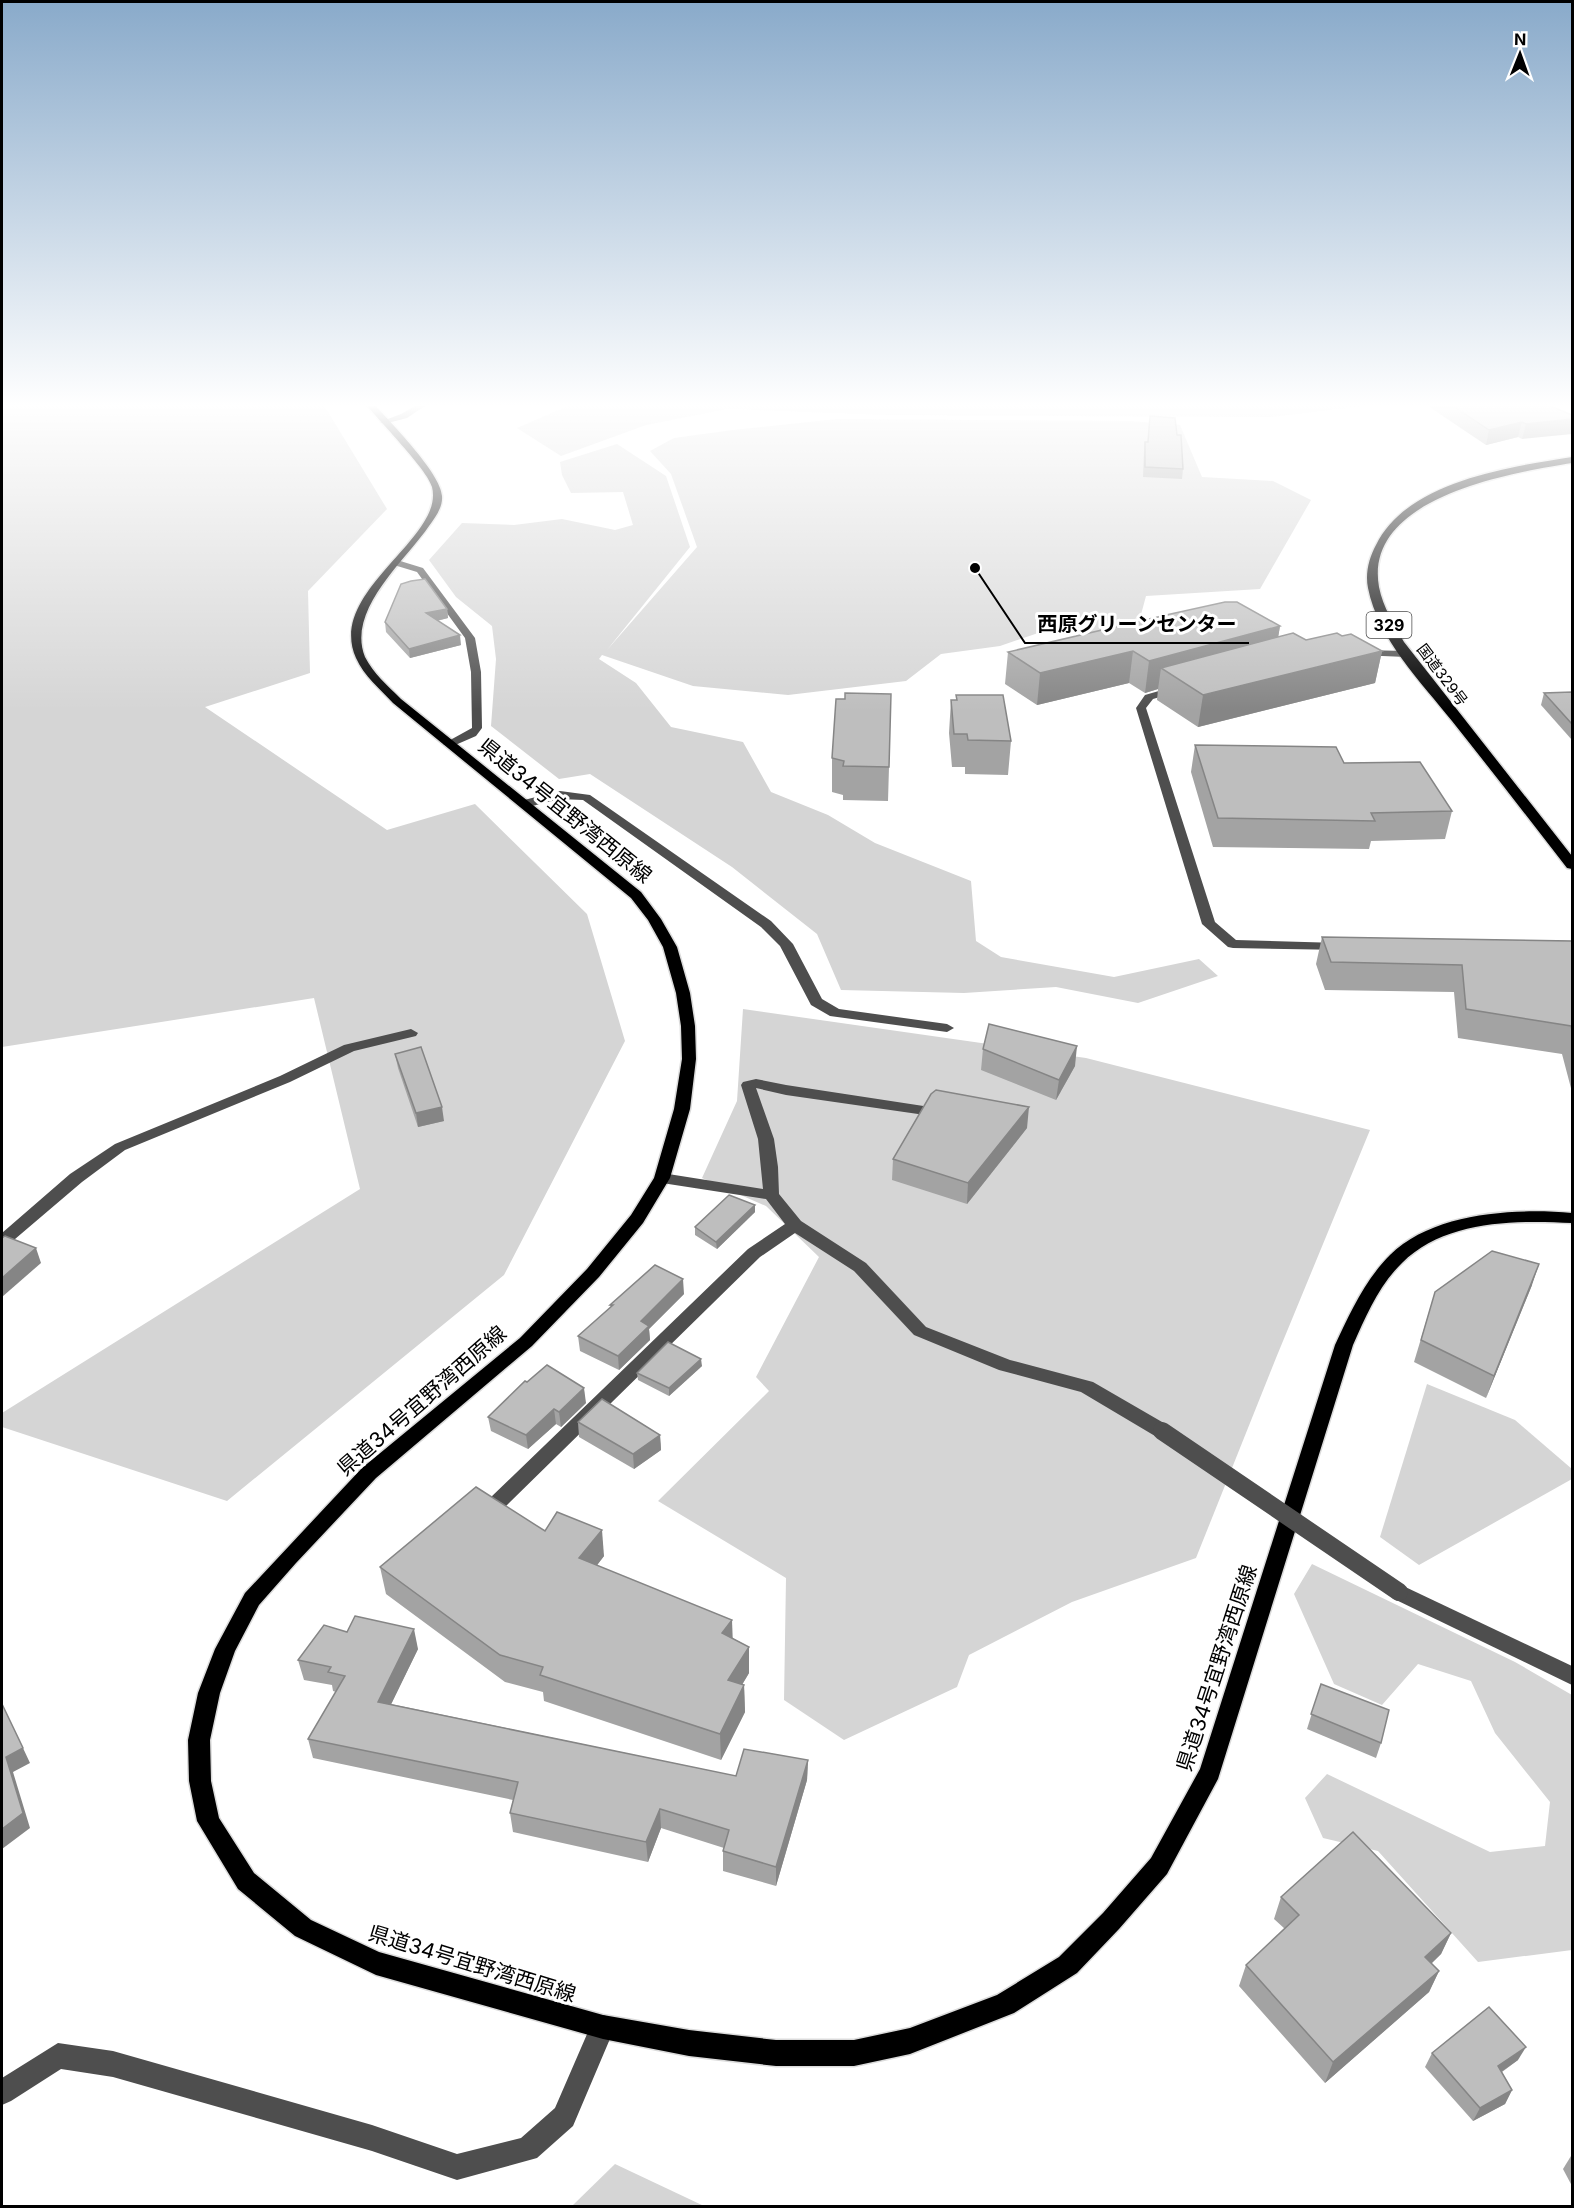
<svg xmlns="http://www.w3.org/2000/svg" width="1574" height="2208" font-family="Inter,'Noto Sans JP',sans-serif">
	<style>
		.green { fill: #d5d5d5 }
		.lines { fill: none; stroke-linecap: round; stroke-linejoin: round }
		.major-casing { stroke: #dbdbdb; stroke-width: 3 }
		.highway-casing { stroke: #dbdbdb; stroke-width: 3 }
		.minor { fill: #4e4e4e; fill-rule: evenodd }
		.major { fill: #000; fill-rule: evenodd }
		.highway { fill: #000; fill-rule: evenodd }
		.minor-bridge { stroke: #4e4e4e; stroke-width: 18 }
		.wall { fill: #a3a3a3 }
		.shaded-wall { fill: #858585 }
		.building { fill: #bebebe; stroke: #858585; stroke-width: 1.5 }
		.labels { text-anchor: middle; stroke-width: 6; stroke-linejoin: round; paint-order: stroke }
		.far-street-label { font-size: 15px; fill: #000; stroke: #fff }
		.shield { fill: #fff; stroke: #4c4c4c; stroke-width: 1.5 }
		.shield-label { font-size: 16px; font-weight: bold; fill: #000 }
		.near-street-label { font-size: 21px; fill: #000; stroke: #fff }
		.leader { fill: none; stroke: #000; stroke-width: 2 }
		.callout-dot { fill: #000; stroke: #fff; stroke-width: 2 }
		.callout-label { font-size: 20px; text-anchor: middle; font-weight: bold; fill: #000; stroke: #fff; stroke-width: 6; stroke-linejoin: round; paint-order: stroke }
	</style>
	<rect width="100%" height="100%" fill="#fff"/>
	<g class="green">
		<polygon points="2,402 322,402 387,509 308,591 310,673 205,707 387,830 475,804 587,914 625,1041 504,1275 227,1501 2,1427 2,1413 360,1189 314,998 2,1047"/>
		<polygon points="577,402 1383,402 1381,404 1271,417 889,415 727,409 646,425 561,456 517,428"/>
		<polygon points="837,419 1130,421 1180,425 1202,477 1273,481 1311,500 1260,589 1146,596 1136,633 1044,631 1000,646 941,654 906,681 788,695 693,686 602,655 599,659 636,683 671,727 743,742 771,792 828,815 875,843 971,881 976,941 1001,957 1114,977 1199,959 1218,976 1138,1003 1056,987 964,993 841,990 817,934 732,867 590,774 559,779 491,726 496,659 492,626 456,597 429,560 462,523 514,525 562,519 615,530 633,525 623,492 571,493 562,475 560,462 617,444 666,476 690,547 607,650 697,547 671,474 650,451 674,438 733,430"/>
		<polygon points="743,1009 1086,1058 1370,1130 1276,1358 1196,1558 1072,1602 969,1655 957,1687 844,1740 784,1700 786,1578 658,1501 769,1391 756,1377 819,1257 766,1206 702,1178 737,1101"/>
		<polygon points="1427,1384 1515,1420 1572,1469 1572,1479 1419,1565 1380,1537"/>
		<polygon points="1312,1564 1515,1662 1572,1695 1572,1950 1478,1962 1378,1851 1323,1838 1305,1798 1327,1774 1490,1852 1545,1846 1550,1802 1495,1733 1471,1681 1418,1664 1382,1705 1334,1684 1294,1594"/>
		<polygon points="615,2164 704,2206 572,2206"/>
	</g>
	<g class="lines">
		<defs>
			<path id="major" d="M364,402H372C389,421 441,473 442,496C443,507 435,518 429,526C406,560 346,610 365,657C373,673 388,686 401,699L641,892L661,919L677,947L690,993L695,1026L696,1059L690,1109L670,1178L643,1223L599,1277L532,1346L376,1478L296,1563L259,1605L235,1651L220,1693L210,1740L211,1781L219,1818L254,1873L311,1920L379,1952L603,2015L689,2030L776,2040H854L910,2028L997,1995L1059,1957L1103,1913L1151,1858L1200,1769L1335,1345C1350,1313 1365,1280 1390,1255C1433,1212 1516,1208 1572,1213V1223C1516,1220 1445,1220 1402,1263C1379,1285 1366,1316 1353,1345L1218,1779L1167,1874L1119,1929L1077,1973L1014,2013L910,2054L854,2066H776L689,2056L603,2039L376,1975L295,1936L238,1889L197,1821L189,1781L188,1740L198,1693L215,1649L245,1593L362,1468L520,1338L587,1269L631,1215L654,1178L674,1109L682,1059L681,1026L676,993L663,947L648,920L631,898L393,703C380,689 364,676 356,658C326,591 445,539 432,487C428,470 378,420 364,402Z"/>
			<path id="highway" d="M1572,457V463C1511,473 1363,497 1379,587C1383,607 1394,625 1404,642L1572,856V869L1567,868C1529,819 1491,770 1452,721C1421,682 1378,639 1368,588C1365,573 1369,558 1376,545C1407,481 1510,467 1572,457Z"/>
		</defs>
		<use href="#major" class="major-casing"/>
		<use href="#highway" class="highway-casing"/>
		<g class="minor">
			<polygon points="422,402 431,402 407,418 384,424 380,422 401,414"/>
			<polygon points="397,560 423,568 475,638 481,672 482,728 476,736 453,746 449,747 443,744 472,728 471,672 465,638 417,572 394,565 394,561"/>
			<polygon points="1363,650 1406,651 1411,654 1406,657 1359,655 1359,651"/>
			<polygon points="1176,686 1181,689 1180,691 1153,699 1146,708 1215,922 1236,940 1339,943 1346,947 1344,950 1233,948 1228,947 1202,924 1136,708 1145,695"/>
			<polygon points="560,791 590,795 771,921 793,944 822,999 839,1009 947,1024 954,1028 947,1032 830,1016 811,1005 780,946 761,927 583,800 560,799 524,808 518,804 520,801"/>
			<polygon points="411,1029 418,1033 416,1036 354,1051 290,1082 125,1150 82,1182 8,1245 2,1246 2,1233 70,1174 115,1144 280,1076 344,1045"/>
			<polygon points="756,1079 786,1085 930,1107 933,1110 925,1115 786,1095 756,1088 774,1139 778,1167 779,1194 801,1221 866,1263 926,1327 1010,1360 1093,1382 1169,1426 1171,1431 1169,1436 1162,1438 1155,1436 1081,1392 999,1370 914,1335 854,1271 795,1233 760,1257 504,1508 497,1511 490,1508 487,1503 490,1498 748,1249 785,1224 766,1199 662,1183 654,1178 662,1173 763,1189 758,1139 741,1085 743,1082"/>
			<polygon points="1399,1584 1572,1666 1572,1685 1392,1598 1389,1592 1392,1586"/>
			<polygon points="603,2015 612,2018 615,2027 573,2126 537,2158 457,2180 372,2151 113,2077 61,2069 11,2101 2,2105 2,2078 58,2043 113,2051 372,2125 457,2154 521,2138 555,2108 594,2018"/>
		</g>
		<use href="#major" class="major"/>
		<use href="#highway" class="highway"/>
		<polyline class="minor-bridge" points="1162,1431 1399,1592"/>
	</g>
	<g class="wall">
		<polygon points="1422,402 1541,402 1522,439 1518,437 1486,445"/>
		<polygon points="1150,416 1177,435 1183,469 1182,479 1143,477 1144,451 1145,442 1148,442"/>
		<polygon points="447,609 448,618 437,621 461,645 410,658 386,632 385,622"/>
		<polygon points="1280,626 1278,637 1306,640 1342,636 1382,651 1375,683 1198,727 1157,700 1158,689 1145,693 1129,683 1037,705 1005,684 1008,652"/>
		<polygon points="1572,692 1572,740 1541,705 1544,693"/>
		<polygon points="956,695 1011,741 1008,775 965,774 965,767 952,767 949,733 951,700 956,700"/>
		<polygon points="845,699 889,767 888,801 843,800 843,795 832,792 832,758"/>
		<polygon points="1195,745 1344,763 1452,811 1445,839 1371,841 1369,849 1213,847 1191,772"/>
		<polygon points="1322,937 1572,941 1572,1092 1562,1054 1458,1038 1454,992 1325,990 1316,964"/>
		<polygon points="983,1049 1075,1066 1056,1100 981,1070"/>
		<polygon points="395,1054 444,1121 418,1127 398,1068"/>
		<polygon points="1027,1128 967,1204 892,1180 893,1159"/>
		<polygon points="755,1205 755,1212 717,1249 695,1235 695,1227"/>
		<polygon points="1532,1285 1486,1398 1414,1362 1435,1292"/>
		<polygon points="684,1294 649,1329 650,1340 619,1370 580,1351 578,1336 611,1307 610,1305"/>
		<polygon points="702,1366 669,1396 638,1380 637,1373"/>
		<polygon points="586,1403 561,1427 556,1424 528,1449 491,1431 488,1417"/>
		<polygon points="578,1422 660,1435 661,1450 634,1469 579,1437"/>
		<polygon points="545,1531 604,1556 597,1565 749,1647 749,1673 742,1685 744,1685 745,1712 721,1760 544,1701 543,1692 505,1682 386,1594 380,1567"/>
		<polygon points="347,1632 418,1649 391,1704 736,1776 808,1760 807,1780 776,1886 723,1871 723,1851 724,1848 661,1828 648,1862 513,1832 510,1813 513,1800 313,1758 308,1739 336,1692 333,1691 332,1685 304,1680 298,1660"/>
		<polygon points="1321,1684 1381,1743 1376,1758 1307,1729"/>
		<polygon points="1281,1897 1451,1933 1441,1954 1431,1964 1439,1971 1429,1992 1325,2083 1239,1986 1246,1965 1285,1929 1274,1919"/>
		<polygon points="1432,2053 1518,2060 1502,2072 1512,2090 1505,2104 1473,2121 1425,2067"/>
		<polygon points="1572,2155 1572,2186 1563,2169 1571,2156"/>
	</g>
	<g class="shaded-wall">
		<polygon points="1572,419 1572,434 1522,439 1526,424"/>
		<polygon points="1522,422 1518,437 1486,445 1489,430"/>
		<polygon points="447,609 448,618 427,623 426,613"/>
		<polygon points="1280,626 1275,657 1161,668 1158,689 1145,693 1149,661"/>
		<polygon points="460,635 461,645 410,658 409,649"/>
		<polygon points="1133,651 1129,683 1037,705 1040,673"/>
		<polygon points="1382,651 1375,683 1198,727 1203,695"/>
		<polygon points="1077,1046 1075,1066 1056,1100 1059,1080"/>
		<polygon points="442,1107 444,1121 418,1127 416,1113"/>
		<polygon points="1029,1107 1027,1128 967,1204 968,1183"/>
		<polygon points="755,1205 755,1212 717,1249 716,1242"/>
		<polygon points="36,1248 41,1263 2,1297 2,1278"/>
		<polygon points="1539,1264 1532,1285 1486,1398 1494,1376"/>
		<polygon points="683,1279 684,1294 649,1329 650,1340 619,1370 618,1356 641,1321"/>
		<polygon points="701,1359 702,1366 669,1396 669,1388"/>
		<polygon points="584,1388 586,1403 561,1427 559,1412"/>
		<polygon points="554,1409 556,1424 528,1449 526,1435"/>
		<polygon points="660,1435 661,1450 634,1469 633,1454"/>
		<polygon points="602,1530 604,1556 582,1585 579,1558"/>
		<polygon points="732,1620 733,1646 722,1633"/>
		<polygon points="414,1629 418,1649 383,1721 378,1702"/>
		<polygon points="749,1647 749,1673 729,1706 728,1680"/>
		<polygon points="744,1685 745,1712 721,1760 720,1734"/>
		<polygon points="23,1748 30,1763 13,1772 30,1828 2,1849 2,1829 6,1757"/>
		<polygon points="808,1760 807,1780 776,1886 776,1867"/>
		<polygon points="660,1809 661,1828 648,1862 646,1842"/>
		<polygon points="1451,1933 1441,1954 1416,1978 1425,1957"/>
		<polygon points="1439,1971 1429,1992 1325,2083 1333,2062"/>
		<polygon points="1526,2047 1518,2060 1491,2079 1498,2066"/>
		<polygon points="1512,2090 1505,2104 1473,2121 1480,2108"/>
	</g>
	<g class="building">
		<polygon points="1447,402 1541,402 1572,415 1572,419 1526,424 1522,422 1489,430"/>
		<polygon points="1150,416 1175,418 1177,435 1181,435 1183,469 1145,467 1145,442 1148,442"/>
		<polygon points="425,579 447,609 426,613 460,635 409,649 385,622 401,584 411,581"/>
		<polygon points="1225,602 1237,602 1280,626 1149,661 1133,651 1040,673 1008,652 1166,615"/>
		<polygon points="1293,633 1306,640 1337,633 1342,636 1351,634 1382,651 1203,695 1161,668"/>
		<polygon points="1572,692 1572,724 1544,693"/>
		<polygon points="845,693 891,694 889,767 843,766 844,761 832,758 836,699 845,699"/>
		<polygon points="956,695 1003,695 1011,741 968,740 967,734 954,734 951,700 957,700"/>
		<polygon points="1195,745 1336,747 1344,763 1420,762 1452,811 1371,813 1375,821 1218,818"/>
		<polygon points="1322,937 1572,941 1572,1030 1571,1026 1466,1009 1462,965 1331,962"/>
		<polygon points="989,1024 1077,1046 1059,1080 983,1049"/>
		<polygon points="421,1047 442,1107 416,1113 395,1054"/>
		<polygon points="936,1090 1029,1107 968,1183 893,1159 931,1094"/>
		<polygon points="729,1195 755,1205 716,1242 695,1227"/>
		<polygon points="5,1236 36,1248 2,1278 2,1238"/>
		<polygon points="1492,1251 1539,1264 1494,1376 1421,1340 1435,1292"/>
		<polygon points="655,1265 683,1279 641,1321 649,1326 618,1356 578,1336 613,1305 610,1305"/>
		<polygon points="668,1342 701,1359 669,1388 637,1373"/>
		<polygon points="547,1365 584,1388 559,1412 554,1409 526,1435 488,1417 525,1381 527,1382"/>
		<polygon points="602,1399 660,1435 633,1454 578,1422"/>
		<polygon points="476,1487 545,1531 557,1512 602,1530 579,1558 732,1620 722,1633 749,1647 728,1680 744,1685 720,1734 540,1675 543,1667 500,1655 380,1567"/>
		<polygon points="355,1616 414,1629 378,1702 736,1776 744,1749 808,1760 776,1867 723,1851 729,1830 660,1809 646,1842 510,1813 518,1782 308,1739 345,1676 328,1672 331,1667 298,1660 324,1625 347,1632"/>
		<polygon points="1321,1684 1389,1710 1381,1743 1311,1714"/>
		<polygon points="2,1704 23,1748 6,1757 23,1813 2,1829"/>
		<polygon points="1353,1832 1451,1933 1425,1957 1439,1971 1333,2062 1246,1965 1299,1915 1281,1897"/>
		<polygon points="1489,2007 1526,2047 1498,2066 1512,2090 1480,2108 1432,2053"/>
	</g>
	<linearGradient id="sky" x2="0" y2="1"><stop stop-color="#89aaca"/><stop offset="0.57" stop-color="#fff"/><stop offset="1" stop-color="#fff" stop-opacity="0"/></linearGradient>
	<rect width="1574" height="711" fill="url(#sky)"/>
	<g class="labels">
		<g class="far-street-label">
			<text transform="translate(1442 675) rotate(53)" y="5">国道329号</text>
		</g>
		<rect class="shield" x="1366.5" y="612" width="45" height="26" rx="4.5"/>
		<g class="shield-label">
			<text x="1389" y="631">329</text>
		</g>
		<g class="near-street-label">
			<text transform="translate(565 811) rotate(39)" y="7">県道34号宜野湾西原線</text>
			<text transform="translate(422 1401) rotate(-41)" y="7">県道34号宜野湾西原線</text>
			<text transform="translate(1217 1668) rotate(-72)" y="7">県道34号宜野湾西原線</text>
			<text transform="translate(472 1964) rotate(17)" y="7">県道34号宜野湾西原線</text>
		</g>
	</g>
	<path class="leader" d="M975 568L1025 643H1249"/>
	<circle class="callout-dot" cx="975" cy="568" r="6"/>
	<g class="callout-label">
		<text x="1137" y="631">西原グリーンセンター</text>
	</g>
	<rect width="1574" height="2208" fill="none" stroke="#000000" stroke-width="6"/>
	<g transform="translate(1520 54) rotate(1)" stroke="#ffffff" stroke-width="4.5" paint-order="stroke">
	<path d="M0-4.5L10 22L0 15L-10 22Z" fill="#000000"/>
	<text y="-9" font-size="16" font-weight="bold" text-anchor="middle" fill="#000000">N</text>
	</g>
</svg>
